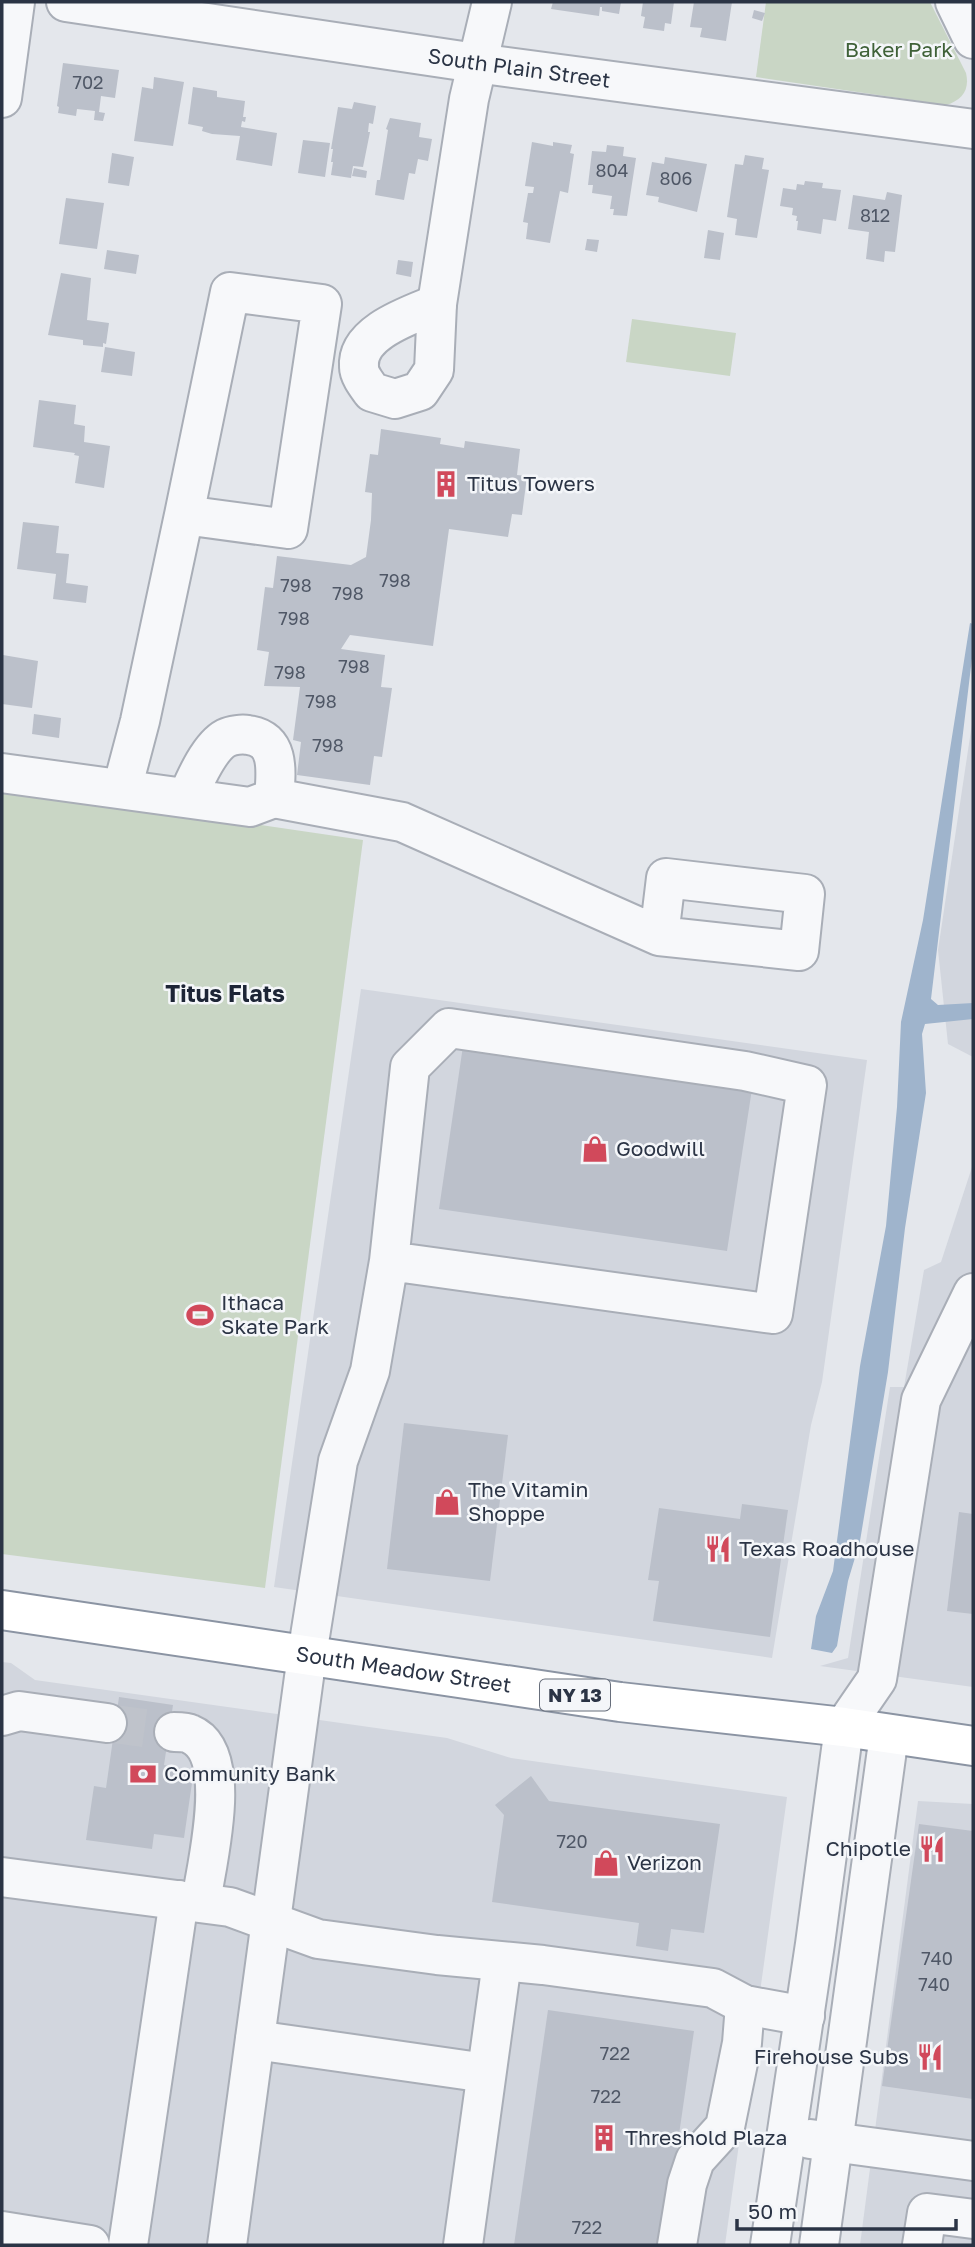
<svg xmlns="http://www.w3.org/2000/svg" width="975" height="2247" font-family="'Golos Text',sans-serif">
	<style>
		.built { fill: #d2d6de }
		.green { fill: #c9d6c5 }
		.water { fill: #9fb4cc }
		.building { fill: #bbc0ca }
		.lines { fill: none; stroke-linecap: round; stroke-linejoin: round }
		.minor-tunnel { stroke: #bfc3cb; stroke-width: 38; stroke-dasharray: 38 19; stroke-linecap: butt }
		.minor-casing { stroke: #a9aeb7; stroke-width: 42 }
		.highway-casing { stroke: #8b94a3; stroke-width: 42 }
		.minor { stroke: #f7f8fa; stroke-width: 38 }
		.highway { stroke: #fff; stroke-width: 38 }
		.labels { text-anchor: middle; stroke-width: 5; stroke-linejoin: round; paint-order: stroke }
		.number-label { font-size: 18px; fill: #4f5766 }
		.shield { fill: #f4f6f9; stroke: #676e7b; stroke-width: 2 }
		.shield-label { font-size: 19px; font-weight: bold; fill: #2b3445 }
		.park-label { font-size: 21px; fill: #3f6138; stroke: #f4f6f9 }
		.street-label { font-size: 21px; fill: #2b3445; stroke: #f4f6f9 }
		.poi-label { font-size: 21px; fill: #2b3445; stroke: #f4f6f9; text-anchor: start }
		.neighbourhood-label { font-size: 23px; font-weight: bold; fill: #1d2536; stroke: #f4f6f9 }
	</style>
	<rect width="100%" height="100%" fill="#e4e7ec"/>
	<g class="built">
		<polygon points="973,717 973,1057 948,1044 938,950"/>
		<polygon points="361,989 867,1060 822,1382 811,1425 772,1658 274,1587"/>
		<polygon points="973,1164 973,1687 820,1666 848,1658 890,1387 904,1387 924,1270 941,1262"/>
		<polygon points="2,1662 11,1663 35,1680 447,1738 511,1758 787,1797 725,2245 2,2245"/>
		<polygon points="918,1801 973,1804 973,2245 860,2245"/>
	</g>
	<g class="green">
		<path d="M766,2H930L966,73C970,90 962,100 946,105L756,77Z"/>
		<polygon points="632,319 736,333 730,376 626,362"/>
		<polygon points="2,787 363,840 265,1588 2,1554"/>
	</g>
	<polygon class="water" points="970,623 973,624 973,650 931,999 938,1005 973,1003 973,1019 925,1024 922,1034 926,1093 905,1228 888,1372 860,1541 848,1581 837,1646 832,1653 811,1649 816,1616 833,1571 860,1366 886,1226 897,1107 901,1022 923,920"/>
	<g class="building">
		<polygon points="553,2 621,2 619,14 602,11 602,7 600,7 599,16 551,9"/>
		<polygon points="643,2 674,2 671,24 665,23 664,31 643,28 645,17 641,16"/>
		<polygon points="694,2 732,2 726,41 700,37 702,28 690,27"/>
		<polygon points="754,10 765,13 762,21 752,18"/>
		<polygon points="63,63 119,70 115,98 101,96 99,112 105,113 103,121 94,120 95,111 77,109 76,116 58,113 59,107 57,106"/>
		<polygon points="154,77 184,82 173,146 134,141 142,87 153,89"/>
		<polygon points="193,87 217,91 217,97 245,101 243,117 246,117 245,122 242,121 241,127 277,133 272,166 236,160 240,136 212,134 202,131 203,127 188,124"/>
		<polygon points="354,102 376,106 373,124 369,123 368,132 370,132 363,167 353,166 351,178 331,175 333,162 331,162 333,149 331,149 338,107 352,109"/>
		<polygon points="390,118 421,123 419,137 432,139 428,161 418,159 415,174 409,173 404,200 375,195 377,180 380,180 388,130 386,129"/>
		<polygon points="303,140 330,143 325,177 298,173"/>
		<polygon points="532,142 553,146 553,142 572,145 570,153 574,154 568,193 560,191 550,243 526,239 528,223 523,222 528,193 533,193 534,187 525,186"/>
		<polygon points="607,145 624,147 623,156 636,158 627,216 613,215 614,209 610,209 612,196 592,193 593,185 588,185 592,151 606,152"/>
		<polygon points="112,153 134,157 129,186 108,183"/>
		<polygon points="745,155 764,158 762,169 769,170 757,238 735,235 737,219 727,217 735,164 743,165"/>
		<polygon points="665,157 707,164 697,212 658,202 659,197 646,195 652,162 664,164"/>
		<polygon points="354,168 367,171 366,178 352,176"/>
		<polygon points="805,181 823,183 822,188 841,190 836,221 823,219 821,234 797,230 798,221 796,221 797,216 792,215 793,208 780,206 783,188 796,190 797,184 804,185"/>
		<polygon points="887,192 902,195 895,252 885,251 884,262 866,259 869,232 848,229 853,195 885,200"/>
		<polygon points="66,198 104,203 97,249 59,244"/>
		<polygon points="708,230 724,233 720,260 704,258"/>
		<polygon points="587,239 599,240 597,252 585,250"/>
		<polygon points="107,250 139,255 136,274 104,269"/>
		<polygon points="398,260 413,262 411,277 396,274"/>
		<polygon points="61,273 91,278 87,320 109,323 106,344 103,343 103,347 83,345 83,340 48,335"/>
		<polygon points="105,347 135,352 132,376 101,372"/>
		<polygon points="39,400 76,405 74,424 85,426 84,442 110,446 104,488 75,483 79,456 74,455 75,453 33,447"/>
		<polygon points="381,429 441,438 440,444 464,448 465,441 520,449 517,475 527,476 522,515 512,514 508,537 449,529 433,646 350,635 341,649 385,655 381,687 392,688 382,757 374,756 370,785 297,775 301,742 293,740 300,687 264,686 269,652 257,650 265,587 273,588 277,556 351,565 366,557 371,520 372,493 365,492 370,454 378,455"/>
		<polygon points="23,522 59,526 56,553 69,554 66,583 88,586 86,603 53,599 56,574 17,569"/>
		<polygon points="3,655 38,661 32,708 2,704"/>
		<polygon points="34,714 61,718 59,738 32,734"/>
		<polygon points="463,1046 752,1089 727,1251 439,1209"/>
		<polygon points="404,1423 508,1435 490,1581 387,1569"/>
		<polygon points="742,1504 788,1510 770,1637 653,1621 659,1581 648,1580 659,1508 740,1519"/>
		<polygon points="959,1512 973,1514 973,1614 947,1611"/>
		<polygon points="119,1697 173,1705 164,1765 179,1768 177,1781 192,1783 184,1838 154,1834 152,1849 86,1840 94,1786 106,1788"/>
		<polygon points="531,1776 549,1801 720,1824 704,1933 671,1929 668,1951 636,1946 639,1923 492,1902 504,1815 495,1805"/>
		<polygon points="919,1824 973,1831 973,2099 882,2086"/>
		<polygon points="548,2010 694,2031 663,2245 514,2245"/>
	</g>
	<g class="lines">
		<polyline class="minor-tunnel" points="107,1723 174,1732"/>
		<defs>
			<g id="minor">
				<path id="s1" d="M66,2L476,63L973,129"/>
				<polyline points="955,2 973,39"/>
				<polyline points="2,98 15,2"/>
				<polyline points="437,304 469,99 492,2"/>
				<path d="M437,304L434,370L420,391L395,399L372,392C367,385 359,375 359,367C356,332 411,315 437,304Z"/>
				<path d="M2,773L250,807L274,798C276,773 281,739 248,735C242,734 232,735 226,738C209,747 195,780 187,798"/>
				<polyline points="122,789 140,721 184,515 288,529 322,304 230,292 184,515"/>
				<polyline points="274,798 402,822 659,936 799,951 805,894 666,878 659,936"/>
				<polyline points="2,1716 19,1711 107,1723"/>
				<path d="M174,1732C179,1732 186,1732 190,1734C236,1753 206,1865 201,1902"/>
				<polyline points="2,1877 230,1907 318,1939 437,1955 543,1965 713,1988 745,2005 805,2016"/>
				<polyline points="255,2040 486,2073"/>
				<polyline points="810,2139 973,2161"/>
				<polyline points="2,2231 90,2245"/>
				<polyline points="128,2245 179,1900"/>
				<polyline points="227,2245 307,1655 338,1461 370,1371 389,1261 410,1067 449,1028 745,1071 807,1085 773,1314 389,1261"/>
				<polyline points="463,2245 502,1962"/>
				<polyline points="677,2245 687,2184 695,2160 725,2127 742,2043 745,2005"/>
				<polyline points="770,2245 815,1944 844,1727 877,1679 921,1400 973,1293"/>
				<polyline points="819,2245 889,1735"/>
				<polyline points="922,2245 927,2213 973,2219"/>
			</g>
			<g id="highway">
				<path id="s2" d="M2,1610L620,1702L844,1727L973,1746"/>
			</g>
		</defs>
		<use href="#minor" class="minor-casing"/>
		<use href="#highway" class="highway-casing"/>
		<use href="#minor" class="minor"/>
		<use href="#highway" class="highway"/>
	</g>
	<defs>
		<symbol id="building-bare" viewBox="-9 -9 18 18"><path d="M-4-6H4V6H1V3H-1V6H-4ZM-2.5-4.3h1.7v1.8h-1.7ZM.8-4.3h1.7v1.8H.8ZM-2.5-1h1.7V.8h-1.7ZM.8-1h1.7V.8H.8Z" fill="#d1495b" stroke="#f4f6f9" stroke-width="2.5" paint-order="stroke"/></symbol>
		<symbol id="shop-bare" viewBox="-9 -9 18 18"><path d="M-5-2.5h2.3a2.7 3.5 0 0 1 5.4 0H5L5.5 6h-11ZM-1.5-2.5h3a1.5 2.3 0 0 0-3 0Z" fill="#d1495b" stroke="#f4f6f9" stroke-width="2.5" paint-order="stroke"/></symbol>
		<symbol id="stadium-bare" viewBox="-9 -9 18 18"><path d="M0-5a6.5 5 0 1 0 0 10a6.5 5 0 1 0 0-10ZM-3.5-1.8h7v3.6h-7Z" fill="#d1495b" stroke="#f4f6f9" stroke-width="2.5" paint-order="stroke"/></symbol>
		<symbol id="restaurant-bare" viewBox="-9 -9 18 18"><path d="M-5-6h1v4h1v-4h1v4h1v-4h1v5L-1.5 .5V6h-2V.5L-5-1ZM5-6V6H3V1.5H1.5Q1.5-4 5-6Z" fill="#d1495b" stroke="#f4f6f9" stroke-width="2.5" paint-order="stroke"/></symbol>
		<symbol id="bank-bare" viewBox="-9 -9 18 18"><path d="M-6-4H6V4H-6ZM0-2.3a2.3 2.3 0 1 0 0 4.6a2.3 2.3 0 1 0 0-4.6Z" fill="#d1495b" stroke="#f4f6f9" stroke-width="2.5" paint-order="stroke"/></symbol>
	</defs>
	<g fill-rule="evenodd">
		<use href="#building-bare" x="427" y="465" width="38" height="38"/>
		<use href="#shop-bare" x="576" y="1130" width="38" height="38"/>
		<use href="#stadium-bare" x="181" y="1296" width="38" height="38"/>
		<use href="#shop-bare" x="428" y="1483" width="38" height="38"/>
		<use href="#restaurant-bare" x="699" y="1530" width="38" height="38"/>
		<use href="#bank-bare" x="124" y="1755" width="38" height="38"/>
		<use href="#restaurant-bare" x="913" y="1830" width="38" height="38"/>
		<use href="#shop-bare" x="587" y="1844" width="38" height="38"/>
		<use href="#restaurant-bare" x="911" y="2038" width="38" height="38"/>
		<use href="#building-bare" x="585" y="2119" width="38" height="38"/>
	</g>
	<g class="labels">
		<g class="number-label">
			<text x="88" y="89">702</text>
			<text x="612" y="177">804</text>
			<text x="676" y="185">806</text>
			<text x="875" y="222">812</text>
			<text x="395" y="587">798</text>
			<text x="296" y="592">798</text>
			<text x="348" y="600">798</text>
			<text x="294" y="625">798</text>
			<text x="354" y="673">798</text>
			<text x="290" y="679">798</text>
			<text x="321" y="708">798</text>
			<text x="328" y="752">798</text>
			<text x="572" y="1848">720</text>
			<text x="937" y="1965">740</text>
			<text x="934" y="1991">740</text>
			<text x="615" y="2060">722</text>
			<text x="606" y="2103">722</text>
			<text x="587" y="2234">722</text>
		</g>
		<rect class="shield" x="540" y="1679.5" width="70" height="31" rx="5"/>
		<g class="shield-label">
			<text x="575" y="1702">NY 13</text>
		</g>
		<g class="park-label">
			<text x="899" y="57">Baker Park</text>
		</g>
		<g class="street-label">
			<text dy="7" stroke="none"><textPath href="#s1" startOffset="458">South Plain Street</textPath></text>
			<text dy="7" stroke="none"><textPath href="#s2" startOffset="406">South Meadow Street</textPath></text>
		</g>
		<g class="poi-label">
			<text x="467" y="491">Titus Towers</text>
			<text x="616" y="1156">Goodwill</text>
			<text x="221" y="1310">Ithaca<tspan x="221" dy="24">Skate Park</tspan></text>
			<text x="468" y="1497">The Vitamin<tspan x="468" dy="24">Shoppe</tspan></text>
			<text x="739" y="1556">Texas Roadhouse</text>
			<text x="164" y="1781">Community Bank</text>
			<text x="911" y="1856" text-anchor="end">Chipotle</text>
			<text x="627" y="1870">Verizon</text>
			<text x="909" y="2064" text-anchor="end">Firehouse Subs</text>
			<text x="625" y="2145">Threshold Plaza</text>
		</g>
		<g class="neighbourhood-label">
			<text x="225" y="1002">Titus Flats</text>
		</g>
	</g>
	<rect width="975" height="2247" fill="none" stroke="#2b3445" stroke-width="7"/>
	<path d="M737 2219v10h219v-10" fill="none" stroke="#2b3445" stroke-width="3.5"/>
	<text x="748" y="2219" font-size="21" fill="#2b3445" stroke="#f4f6f9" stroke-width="5" paint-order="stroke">50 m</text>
</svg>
